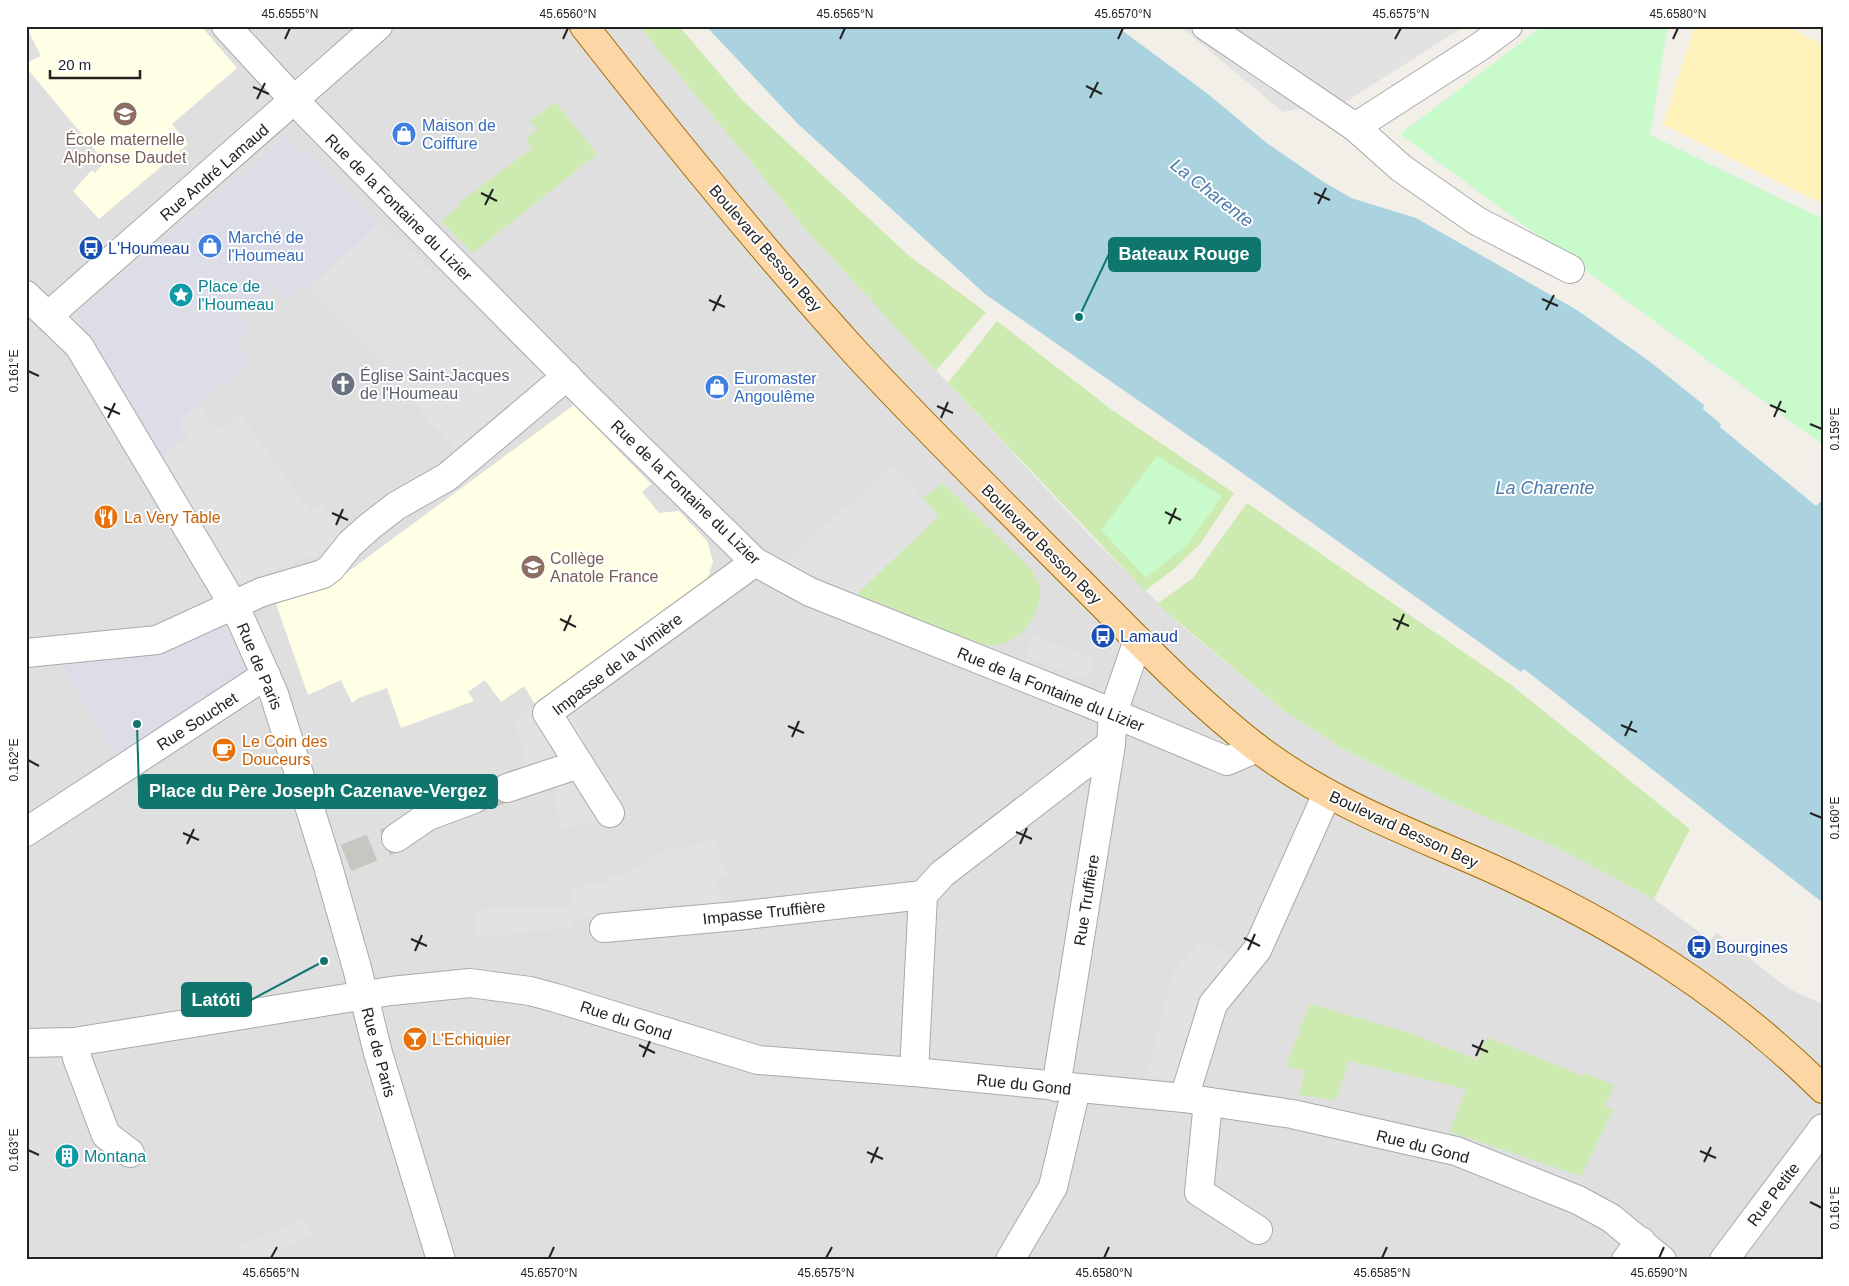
<svg xmlns="http://www.w3.org/2000/svg" width="1849" height="1286" font-family="Helvetica,sans-serif">
	<style>
		.residential { fill: #e0dfdf }
		.education { fill: #ffffe5 }
		.grass { fill: #cdebb0 }
		.sand { fill: #fff1ba }
		.park { fill: #c8facc }
		.parking { fill: #e2e2e2 }
		.plaza { fill: #dddde8 }
		.water { fill: #aad3df }
		.lines { fill: none; stroke-linecap: round; stroke-linejoin: round }
		.minor-tunnel { stroke: #c8c6c1; stroke-width: 28; stroke-dasharray: 28 14; stroke-linecap: butt }
		.minor-casing { stroke: #a9a9a9; stroke-width: 30 }
		.major-casing { stroke: #a06b00; stroke-width: 30 }
		.minor { stroke: #fff; stroke-width: 28 }
		.major { stroke: #fcd6a4; stroke-width: 28 }
		.ticks { fill: none; stroke: #222; stroke-width: 2 }
		.labels { text-anchor: middle; stroke-width: 4; stroke-linejoin: round; paint-order: stroke }
		.shop-label { font-size: 16px; fill: #366cbe; stroke: #fff; text-anchor: start }
		.education-label { font-size: 16px; fill: #785e54; stroke: #fff }
		.street-label { font-size: 16px; fill: #222; stroke: #fff }
		.transit-label { font-size: 16px; fill: #164399; stroke: #fff; text-anchor: start }
		.culture-label { font-size: 16px; fill: #0d838f; stroke: #fff; text-anchor: start }
		.worship-label { font-size: 16px; fill: #5b616d; stroke: #fff; text-anchor: start }
		.food-label { font-size: 16px; fill: #c56008; stroke: #fff; text-anchor: start }
		.water-label { font-size: 18px; font-style: italic; fill: #4a7aab; stroke: #fff }
		.leader { fill: none; stroke: #0f766e; stroke-width: 2 }
		.callout-dot { fill: #0f766e; stroke: #fff; stroke-width: 2 }
		.callout { fill: #0f766e; stroke: #0f766e; stroke-width: 2 }
		.callout-label { font-size: 18px; text-anchor: middle; font-weight: bold; fill: #fff }
		.neatline { fill: none; stroke: #222; stroke-width: 2 }
		.ticks-label { font-size: 12px; text-anchor: middle; fill: #222 }
	</style>
	<rect width="100%" height="100%" fill="#f2efe9"/>
	<polygon class="residential" points="26,26 639,26 808,232 1091,537 1183,627 1283,710 1340,747 1457,805 1558,848 1654,899 1710,940 1717,933 1789,989 1823,1004 1823,1260 26,1260"/>
	<g class="education">
		<polygon points="26,26 201,26 237,68 172,124 188,144 99,219 73,191 92,170 95,173 105,162 26,67 26,63 41,56"/>
		<polygon points="574,405 651,484 642,492 659,513 679,511 707,541 713,561 707,581 640,632 535,704 524,686 501,702 485,680 468,692 474,701 401,728 387,688 359,698 352,703 341,680 308,695 276,604 330,585"/>
	</g>
	<g class="grass">
		<polygon points="639,26 679,26 742,100 908,255 986,312 936,371 808,232"/>
		<polygon points="555,102 597,154 473,253 441,221 460,206 460,202 531,149 526,139 538,129 530,121"/>
		<polygon points="997,321 1112,410 1234,493 1200,544 1175,568 1145,591 948,383"/>
		<path d="M943,483L1032,570C1035,575 1039,582 1040,588C1042,618 1014,651 982,645L857,594L938,517L923,498Z"/>
		<polygon points="1247,503 1510,684 1690,829 1654,899 1558,848 1457,805 1340,747 1283,710 1157,604 1193,578"/>
		<polygon points="1310,1004 1410,1033 1477,1060 1487,1037 1583,1076 1584,1073 1614,1085 1605,1106 1613,1110 1581,1176 1450,1132 1466,1089 1349,1061 1336,1100 1299,1095 1305,1071 1286,1066"/>
	</g>
	<polygon class="sand" points="1695,26 1787,26 1823,45 1823,204 1663,124"/>
	<g class="park">
		<polygon points="1543,26 1659,26 1667,30 1650,135 1823,219 1823,445 1400,134"/>
		<polygon points="1157,456 1222,496 1188,544 1146,578 1101,530"/>
	</g>
	<g class="parking">
		<polygon points="1180,26 1465,26 1347,101 1283,112"/>
		<polygon points="380,223 543,374 459,450 427,419 380,359 308,288"/>
		<polygon points="198,405 218,430 237,415 242,416 311,513 322,504 343,536 319,554 233,585 159,456 188,438 178,420"/>
		<polygon points="894,465 938,516 857,594 782,563"/>
		<polygon points="1033,635 1094,659 1087,679 1025,655"/>
		<polygon points="571,678 589,704 572,717 584,737 582,739 616,793 621,805 598,821 561,829 553,783 527,774 520,737 513,721"/>
		<polygon points="716,839 726,876 714,877 725,902 648,904 570,922 574,929 523,931 510,934 509,939 476,935 475,910 573,906 571,888 608,882 607,876 626,873 671,847 675,850"/>
		<polygon points="1203,942 1235,956 1199,994 1175,1079 1146,1078 1172,973"/>
		<polygon points="304,1217 312,1234 267,1255 269,1260 243,1260 238,1248"/>
	</g>
	<g class="plaza">
		<polygon points="287,137 380,223 304,291 300,286 286,298 276,286 240,316 250,328 237,338 240,343 238,345 246,355 249,353 255,360 178,420 188,438 159,456 76,313"/>
		<polygon points="219,626 230,634 244,658 246,673 120,762 57,660"/>
	</g>
	<polygon class="water" points="706,26 1116,26 1208,94 1268,144 1322,181 1351,198 1416,218 1577,310 1649,361 1704,405 1703,409 1721,424 1720,427 1816,506 1820,502 1823,504 1823,903 1524,669 1521,672 1231,465 985,294 798,124"/>
	<g class="lines">
		<g class="minor-tunnel">
			<polyline points="474,799 507,788"/>
			<polyline points="346,858 396,838"/>
		</g>
		<defs>
			<g id="minor">
				<polyline points="226,26 295,101 400,208 585,395 755,562 810,592 1091,704 1227,761 1257,748"/>
				<polyline points="1206,26 1355,127 1481,46 1508,26"/>
				<polyline points="1355,127 1401,168 1477,221 1570,269"/>
				<polyline points="26,295 79,346 224,589 242,622 274,694 327,863 357,968 378,1053 441,1260"/>
				<polyline points="48,316 378,26"/>
				<polyline points="26,653 157,640 262,592 323,574 331,568 350,544 369,527 396,506 447,477 567,376"/>
				<polyline points="507,788 579,764"/>
				<polyline points="610,813 547,713 755,562"/>
				<polyline points="26,832 266,675"/>
				<polyline points="396,838 428,816 474,799"/>
				<polyline points="604,928 737,916 923,895"/>
				<polyline points="74,1042 77,1058 106,1135 130,1153"/>
				<polyline points="26,1043 74,1042 391,991 470,983 530,991 556,998 758,1060 914,1072 1184,1098 1292,1114 1456,1151 1578,1200 1611,1218 1662,1260"/>
				<polyline points="914,1072 923,895 942,874 1111,744"/>
				<polyline points="1056,1087 1111,744 1113,713 1138,640"/>
				<polyline points="1184,1098 1213,1004 1257,950 1327,794"/>
				<polyline points="1208,1102 1199,1192 1258,1230"/>
				<polyline points="1010,1260 1053,1187 1076,1089"/>
				<polyline points="1626,1260 1641,1241"/>
				<polyline points="1724,1260 1823,1128"/>
			</g>
			<path id="major" d="M584,26C671,137 760,247 855,352C923,426 994,495 1064,566C1127,628 1187,694 1257,748C1331,804 1410,832 1493,869C1618,926 1725,992 1823,1089"/>
		</defs>
		<use href="#minor" class="minor-casing"/>
		<use href="#major" class="major-casing"/>
		<use href="#minor" class="minor"/>
		<use href="#major" class="major"/>
	</g>
	<path class="ticks" d="M285,39L290,28M563,39L568,28M840,39L845,28M1118,39L1123,28M1395,39L1401,28M1673,39L1678,28M1086,86L1102,94M253,87L269,94M1090,98L1098,82M257,99L265,83M481,193L497,201M1314,193L1330,200M1318,204L1326,188M485,205L493,189M1542,299L1558,306M709,300L725,307M1546,310L1554,295M713,311L721,295M28,371L39,376M1770,405L1786,412M937,406L953,413M104,407L120,414M1774,417L1781,401M108,418L115,403M941,418L948,402M1810,424L1822,429M1165,512L1181,520M332,513L348,520M1169,524L1176,508M336,525L343,509M560,619L576,627M1393,619L1409,626M1397,630L1404,614M564,631L571,615M1621,725L1637,732M788,726L804,733M1625,736L1632,721M792,737L799,721M28,760L39,766M1810,813L1822,818M1016,832L1032,839M183,833L199,840M187,844L194,829M1020,844L1027,828M1244,938L1260,946M411,939L427,946M1248,950L1255,934M415,951L422,935M639,1045L655,1053M1472,1045L1488,1052M1476,1056L1483,1040M643,1057L650,1041M28,1150L39,1155M1700,1151L1716,1158M867,1152L883,1159M1704,1162L1711,1147M871,1163L878,1147M1810,1202L1822,1208M271,1258L277,1247M549,1258L554,1247M826,1258L832,1247M1104,1258L1109,1247M1382,1258L1387,1247M1659,1258L1664,1247"/>
	<defs>
		<symbol id="school-disc" viewBox="-11 -11 22 22"><circle r="9.5" fill="#8d6e63" stroke="#fff"/><path d="M0-5L7-2L0 1L-7-2ZM-4 1L0 2.5L4 1V4Q0 6-4 4Z" fill="#fff"/></symbol>
		<symbol id="shop-disc" viewBox="-11 -11 22 22"><circle r="9.5" fill="#3f7fe0" stroke="#fff"/><path d="M-5-2.5h2.3a2.7 3.5 0 0 1 5.4 0H5L5.5 6h-11ZM-1.5-2.5h3a1.5 2.3 0 0 0-3 0Z" fill="#fff"/></symbol>
		<symbol id="bus-disc" viewBox="-11 -11 22 22"><circle r="9.5" fill="#1a4fb4" stroke="#fff"/><path d="M-5-6H5V4H4V6H2V4H-2V6H-4V4H-5ZM-3.5-4V0h7V-4ZM-3.5 1.2v1.5H-2V1.2ZM2 1.2v1.5H3.5V1.2Z" fill="#fff"/></symbol>
		<symbol id="sight-disc" viewBox="-11 -11 22 22"><circle r="9.5" fill="#0f9aa8" stroke="#fff"/><path d="M0-6L1.8-2.2L6-1.7L2.9 1.2L3.7 5.4L0 3.3L-3.7 5.4L-2.9 1.2L-6-1.7L-1.8-2.2Z" fill="#fff"/></symbol>
		<symbol id="church-disc" viewBox="-11 -11 22 22"><circle r="9.5" fill="#6b7280" stroke="#fff"/><path d="M-1.2-6h2.4v3.5h3.3v2.4h-3.3V6h-2.4V-.1h-3.3v-2.4h3.3Z" fill="#fff"/></symbol>
		<symbol id="restaurant-disc" viewBox="-11 -11 22 22"><circle r="9.5" fill="#e8710a" stroke="#fff"/><path d="M-5-6h1v4h1v-4h1v4h1v-4h1v5L-1.5 .5V6h-2V.5L-5-1ZM5-6V6H3V1.5H1.5Q1.5-4 5-6Z" fill="#fff"/></symbol>
		<symbol id="cafe-disc" viewBox="-11 -11 22 22"><circle r="9.5" fill="#e8710a" stroke="#fff"/><path d="M-5.5-4.5H6V0H3Q3 3.5 0 3.5H-2.5Q-5.5 3.5-5.5 0ZM3-3.2v2h1.7v-2ZM-6 4.5H4V6H-6Z" fill="#fff"/></symbol>
		<symbol id="bar-disc" viewBox="-11 -11 22 22"><circle r="9.5" fill="#e8710a" stroke="#fff"/><path d="M-6-5H6L.8 .8V4.5H3.5V6h-7V4.5H-.8V.8Z" fill="#fff"/></symbol>
		<symbol id="building-disc" viewBox="-11 -11 22 22"><circle r="9.5" fill="#0f9aa8" stroke="#fff"/><path d="M-4-6H4V6H1V3H-1V6H-4ZM-2.5-4.3h1.7v1.8h-1.7ZM.8-4.3h1.7v1.8H.8ZM-2.5-1h1.7V.8h-1.7ZM.8-1h1.7V.8H.8Z" fill="#fff"/></symbol>
	</defs>
	<g fill-rule="evenodd">
		<use href="#school-disc" x="111" y="100" width="28" height="28"/>
		<use href="#shop-disc" x="390" y="120" width="28" height="28"/>
		<use href="#shop-disc" x="196" y="232" width="28" height="28"/>
		<use href="#bus-disc" x="77" y="234" width="28" height="28"/>
		<use href="#sight-disc" x="167" y="281" width="28" height="28"/>
		<use href="#church-disc" x="329" y="370" width="28" height="28"/>
		<use href="#shop-disc" x="703" y="373" width="28" height="28"/>
		<use href="#restaurant-disc" x="92" y="503" width="28" height="28"/>
		<use href="#school-disc" x="519" y="553" width="28" height="28"/>
		<use href="#bus-disc" x="1089" y="622" width="28" height="28"/>
		<use href="#cafe-disc" x="210" y="736" width="28" height="28"/>
		<use href="#bus-disc" x="1685" y="933" width="28" height="28"/>
		<use href="#bar-disc" x="401" y="1025" width="28" height="28"/>
		<use href="#building-disc" x="53" y="1142" width="28" height="28"/>
	</g>
	<g class="labels">
		<g class="shop-label">
			<text x="422" y="131">Maison de<tspan x="422" dy="18">Coiffure</tspan></text>
			<text x="228" y="243">Marché de<tspan x="228" dy="18">l'Houmeau</tspan></text>
			<text x="734" y="384">Euromaster<tspan x="734" dy="18">Angoulême</tspan></text>
		</g>
		<g class="education-label">
			<text x="125" y="145">École maternelle<tspan x="125" dy="18">Alphonse Daudet</tspan></text>
			<text x="550" y="564" text-anchor="start">Collège<tspan x="550" dy="18">Anatole France</tspan></text>
		</g>
		<g class="street-label">
			<text transform="translate(214 172) rotate(-41)" y="6">Rue André Lamaud</text>
			<text transform="translate(399 207) rotate(45)" y="6">Rue de la Fontaine du Lizier</text>
			<text transform="translate(766 248) rotate(49)" y="6">Boulevard Besson Bey</text>
			<text transform="translate(686 492) rotate(44)" y="6">Rue de la Fontaine du Lizier</text>
			<text transform="translate(1042 544) rotate(45)" y="6">Boulevard Besson Bey</text>
			<text transform="translate(617 664) rotate(-37)" y="6">Impasse de la Vimière</text>
			<text transform="translate(260 666) rotate(67)" y="6">Rue de Paris</text>
			<text transform="translate(1051 689) rotate(22)" y="6">Rue de la Fontaine du Lizier</text>
			<text transform="translate(197 721) rotate(-33)" y="6">Rue Souchet</text>
			<text transform="translate(1404 829) rotate(25)" y="6">Boulevard Besson Bey</text>
			<text transform="translate(1086 900) rotate(-81)" y="6">Rue Truffière</text>
			<text transform="translate(764 912) rotate(-6)" y="6">Impasse Truffière</text>
			<text transform="translate(626 1020) rotate(18)" y="6">Rue du Gond</text>
			<text transform="translate(379 1052) rotate(75)" y="6">Rue de Paris</text>
			<text transform="translate(1024 1084) rotate(6)" y="6">Rue du Gond</text>
			<text transform="translate(1423 1146) rotate(14)" y="6">Rue du Gond</text>
			<text transform="translate(1773 1194) rotate(-53)" y="6">Rue Petite</text>
		</g>
		<g class="transit-label">
			<text x="108" y="254">L'Houmeau</text>
			<text x="1120" y="642">Lamaud</text>
			<text x="1716" y="953">Bourgines</text>
		</g>
		<g class="culture-label">
			<text x="198" y="292">Place de<tspan x="198" dy="18">l'Houmeau</tspan></text>
			<text x="84" y="1162">Montana</text>
		</g>
		<g class="worship-label">
			<text x="360" y="381">Église Saint-Jacques<tspan x="360" dy="18">de l'Houmeau</tspan></text>
		</g>
		<g class="food-label">
			<text x="124" y="523">La Very Table</text>
			<text x="242" y="747">Le Coin des<tspan x="242" dy="18">Douceurs</tspan></text>
			<text x="432" y="1045">L'Echiquier</text>
		</g>
		<g class="water-label">
			<text transform="translate(1212 193) rotate(38)" y="6">La Charente</text>
			<text x="1545" y="494">La Charente</text>
		</g>
	</g>
	<path class="leader" d="M1079 317L1109 254M137 724L139 791M324 961L251 1000"/>
	<g class="callout-dot">
		<circle cx="1079" cy="317" r="5"/>
		<circle cx="137" cy="724" r="5"/>
		<circle cx="324" cy="961" r="5"/>
	</g>
	<g class="callout">
		<rect x="1109" y="238" width="151" height="33" rx="5"/>
		<rect x="139" y="775" width="358" height="33" rx="5"/>
		<rect x="182" y="983" width="69" height="33" rx="5"/>
	</g>
	<g class="callout-label">
		<text x="1184" y="260">Bateaux Rouge</text>
		<text x="318" y="797">Place du Père Joseph Cazenave-Vergez</text>
		<text x="216" y="1006">Latóti</text>
	</g>
	<rect width="1849" height="1286" fill="none" stroke="#ffffff" stroke-width="55"/>
	<path d="M50 70v8h90v-8" fill="none" stroke="#222222" stroke-width="2.5"/>
	<text x="58" y="70" font-size="15" fill="#222222" stroke="#ffffff" stroke-width="4" paint-order="stroke">20 m</text>
	<rect x="28" y="28" width="1794" height="1230" class="neatline"/>
	<g class="ticks-label">
		<text x="290" y="18">45.6555°N</text>
		<text x="568" y="18">45.6560°N</text>
		<text x="845" y="18">45.6565°N</text>
		<text x="1123" y="18">45.6570°N</text>
		<text x="1401" y="18">45.6575°N</text>
		<text x="1678" y="18">45.6580°N</text>
		<text transform="translate(14 371) rotate(-90)" y="4">0.161°E</text>
		<text transform="translate(1835 429) rotate(-90)" y="4">0.159°E</text>
		<text transform="translate(14 760) rotate(-90)" y="4">0.162°E</text>
		<text transform="translate(1835 818) rotate(-90)" y="4">0.160°E</text>
		<text transform="translate(14 1150) rotate(-90)" y="4">0.163°E</text>
		<text transform="translate(1835 1208) rotate(-90)" y="4">0.161°E</text>
		<text x="271" y="1277">45.6565°N</text>
		<text x="549" y="1277">45.6570°N</text>
		<text x="826" y="1277">45.6575°N</text>
		<text x="1104" y="1277">45.6580°N</text>
		<text x="1382" y="1277">45.6585°N</text>
		<text x="1659" y="1277">45.6590°N</text>
	</g>
</svg>
